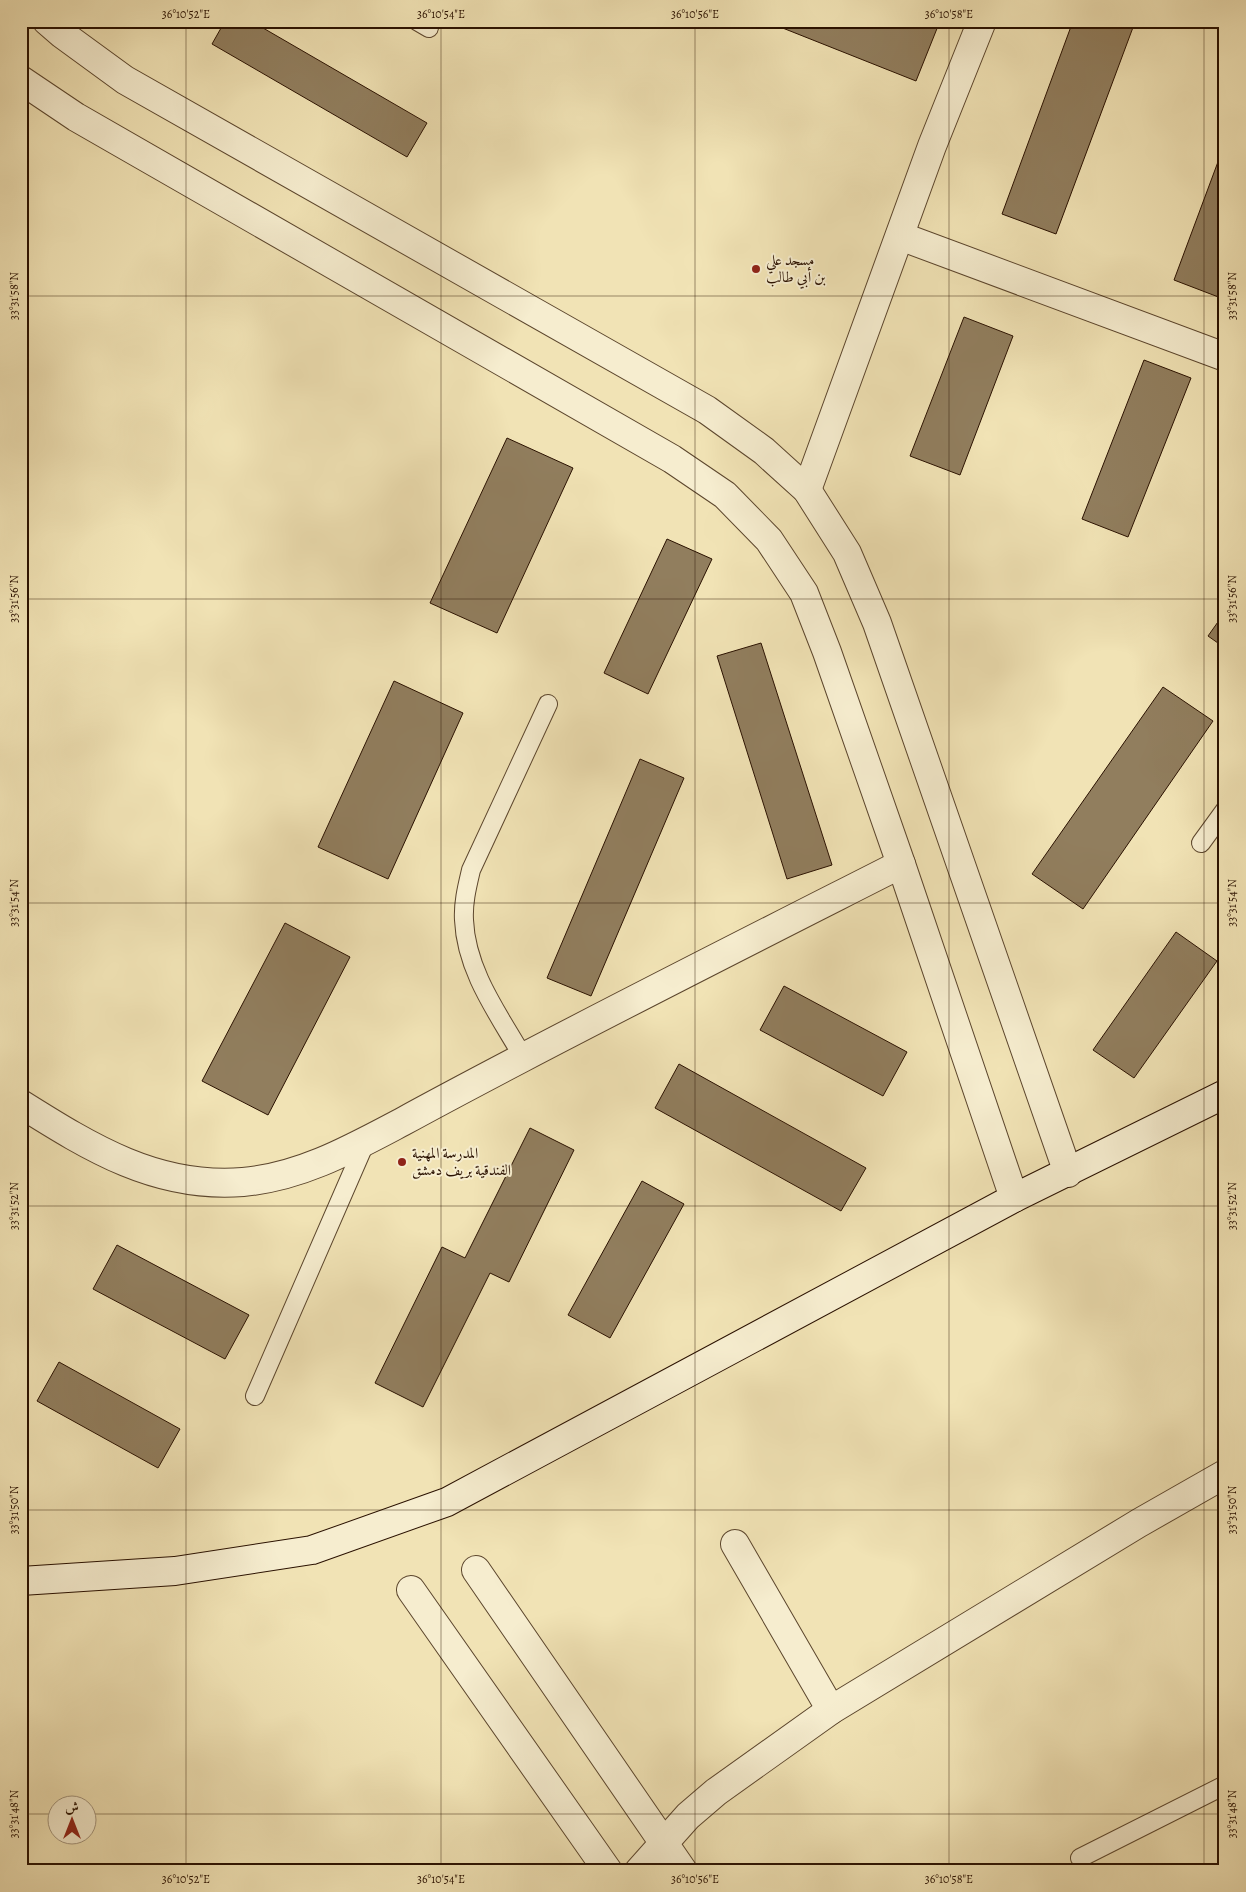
<svg xmlns="http://www.w3.org/2000/svg" width="1246" height="1892" font-family="Alegreya,Amiri,serif">
	<style>
		.building { fill: #917e5e; stroke: #2a1100 }
		.lines { fill: none; stroke-linecap: round; stroke-linejoin: round }
		.service-casing { stroke: #5c462d; stroke-width: 20 }
		.minor-casing { stroke: #5c462d; stroke-width: 30 }
		.secondary-casing { stroke: #2a1100; stroke-width: 30 }
		.service { stroke: #f6edcf; stroke-width: 18 }
		.minor { stroke: #f6edcf; stroke-width: 28 }
		.secondary { stroke: #f6edcf; stroke-width: 28 }
		.ticks { fill: none; stroke: #2a1100; stroke-width: 1; stroke-opacity: 0.45 }
		.poi-dot { fill: #8f2418; stroke: #f6edcf; stroke-width: 2 }
		.labels { text-anchor: middle; stroke-width: 4; stroke-linejoin: round; paint-order: stroke }
		.poi-label { font-size: 15px; fill: #2a1100; stroke: #f6edcf; text-anchor: start }
		.neatline { fill: none; stroke: #2a1100; stroke-width: 2 }
		.ticks-label { font-size: 12px; text-anchor: middle; fill: #2a1100 }
	</style>
	<rect width="100%" height="100%" fill="#f1e3b5"/>
	<filter id="stains"><feTurbulence type="fractalNoise" baseFrequency=".004" numOctaves="4"/><feColorMatrix values="0 0 0 0 .2 0 0 0 0 .09 0 0 0 0 .02 0 0 0 .5 -.17"/></filter>
	<radialGradient id="worn" r=".72"><stop offset=".6" stop-color="#630" stop-opacity="0"/><stop offset="1" stop-color="#630" stop-opacity=".3"/></radialGradient>
	<g class="building">
		<polygon points="225,21 251,21 427,123 407,157 212,44"/>
		<polygon points="765,21 940,21 916,81"/>
		<polygon points="1073,21 1135,22 1056,234 1002,214"/>
		<polygon points="1225,143 1225,288 1221,298 1174,280"/>
		<polygon points="964,317 1013,336 960,475 910,456"/>
		<polygon points="1144,360 1191,378 1128,537 1082,519"/>
		<polygon points="507,438 573,468 497,633 430,603"/>
		<polygon points="667,539 712,559 648,694 604,673"/>
		<polygon points="1225,612 1225,648 1208,636"/>
		<polygon points="761,643 832,865 787,879 717,656"/>
		<polygon points="394,681 463,713 388,879 318,847"/>
		<polygon points="1163,687 1213,721 1083,909 1032,874"/>
		<polygon points="640,759 684,778 591,996 547,978"/>
		<polygon points="285,923 350,957 268,1115 202,1081"/>
		<polygon points="1176,932 1217,961 1134,1078 1093,1050"/>
		<polygon points="784,986 907,1052 883,1096 760,1030"/>
		<polygon points="679,1064 866,1168 841,1211 655,1108"/>
		<polygon points="530,1128 574,1150 509,1282 490,1273 423,1407 375,1383 442,1247 465,1258"/>
		<polygon points="642,1181 684,1204 610,1338 568,1315"/>
		<polygon points="117,1245 249,1315 225,1359 93,1289"/>
		<polygon points="59,1362 180,1429 158,1468 37,1401"/>
	</g>
	<g class="lines">
		<defs>
			<g id="service">
				<polyline points="417,21 429,28"/>
				<polyline points="1201,843 1225,810"/>
				<path d="M523,1057C499,1015 466,971 464,920C463,903 467,887 471,870L548,704"/>
				<polyline points="255,1396 366,1141"/>
				<polyline points="1080,1858 1225,1785"/>
			</g>
			<g id="minor">
				<polyline points="47,21 62,34 125,80 707,410 764,451 807,490 847,553 877,623 1068,1173"/>
				<polyline points="21,80 76,117 672,459 725,495 769,540 804,593 827,652 901,864 1014,1198"/>
				<polyline points="900,236 1225,357"/>
				<polyline points="807,490 932,146 982,21"/>
				<path d="M21,1104C91,1148 157,1189 243,1182C301,1177 351,1149 402,1122C442,1100 482,1079 522,1058C648,992 775,928 901,864"/>
				<polyline points="735,1544 831,1710"/>
				<polyline points="476,1570 683,1871"/>
				<polyline points="411,1590 608,1871"/>
				<polyline points="639,1871 688,1816 716,1792 831,1710 1139,1523 1225,1474"/>
			</g>
			<polyline id="secondary" points="21,1581 175,1571 312,1550 447,1502 1014,1198 1225,1094"/>
		</defs>
		<use href="#service" class="service-casing"/>
		<use href="#minor" class="minor-casing"/>
		<use href="#secondary" class="secondary-casing"/>
		<use href="#service" class="service"/>
		<use href="#minor" class="minor"/>
		<use href="#secondary" class="secondary"/>
	</g>
	<path class="ticks" d="M186,21V1871M441,21V1871M695,21V1871M949,21V1871M1204,21V1871M21,296H1225M21,599H1225M21,903H1225M21,1206H1225M21,1510H1225M21,1814H58M88,1814H1225"/>
	<g class="poi-dot">
		<circle cx="756" cy="269" r="5"/>
		<circle cx="402" cy="1162" r="5"/>
	</g>
	<g class="labels">
		<g class="poi-label">
			<text x="766" y="265">مسجد علي<tspan x="766" dy="17">بن أبي طالب</tspan></text>
			<text x="412" y="1158">المدرسة المهنية<tspan x="412" dy="17">الفندقية بريف دمشق</tspan></text>
		</g>
	</g>
	<rect width="1246" height="1892" fill="none" stroke="#f1e3b5" stroke-width="55"/>
	<g transform="translate(72 1820)"><circle r="24" fill="#f6edcf" stroke="#a4957c"/>
	<path d="M0-4L9 19L0 12L-9 19Z" fill="#8f2418"/>
	<text y="-8" font-size="14" font-weight="bold" text-anchor="middle" fill="#2a1100">ش</text>
	</g>
	<rect x="28" y="28" width="1190" height="1836" class="neatline"/>
	<g class="ticks-label">
		<text x="186" y="18">36°10'52"E</text>
		<text x="441" y="18">36°10'54"E</text>
		<text x="695" y="18">36°10'56"E</text>
		<text x="949" y="18">36°10'58"E</text>
		<text transform="translate(14 296) rotate(-90)" y="4">33°31'58"N</text>
		<text transform="translate(1232 296) rotate(-90)" y="4">33°31'58"N</text>
		<text transform="translate(14 599) rotate(-90)" y="4">33°31'56"N</text>
		<text transform="translate(1232 599) rotate(-90)" y="4">33°31'56"N</text>
		<text transform="translate(14 903) rotate(-90)" y="4">33°31'54"N</text>
		<text transform="translate(1232 903) rotate(-90)" y="4">33°31'54"N</text>
		<text transform="translate(14 1206) rotate(-90)" y="4">33°31'52"N</text>
		<text transform="translate(1232 1206) rotate(-90)" y="4">33°31'52"N</text>
		<text transform="translate(14 1510) rotate(-90)" y="4">33°31'50"N</text>
		<text transform="translate(1232 1510) rotate(-90)" y="4">33°31'50"N</text>
		<text transform="translate(14 1814) rotate(-90)" y="4">33°31'48"N</text>
		<text transform="translate(1232 1814) rotate(-90)" y="4">33°31'48"N</text>
		<text x="186" y="1883">36°10'52"E</text>
		<text x="441" y="1883">36°10'54"E</text>
		<text x="695" y="1883">36°10'56"E</text>
		<text x="949" y="1883">36°10'58"E</text>
	</g>
	<rect width="100%" height="100%" filter="url(#stains)"/>
	<rect width="100%" height="100%" fill="url(#worn)"/>
</svg>
